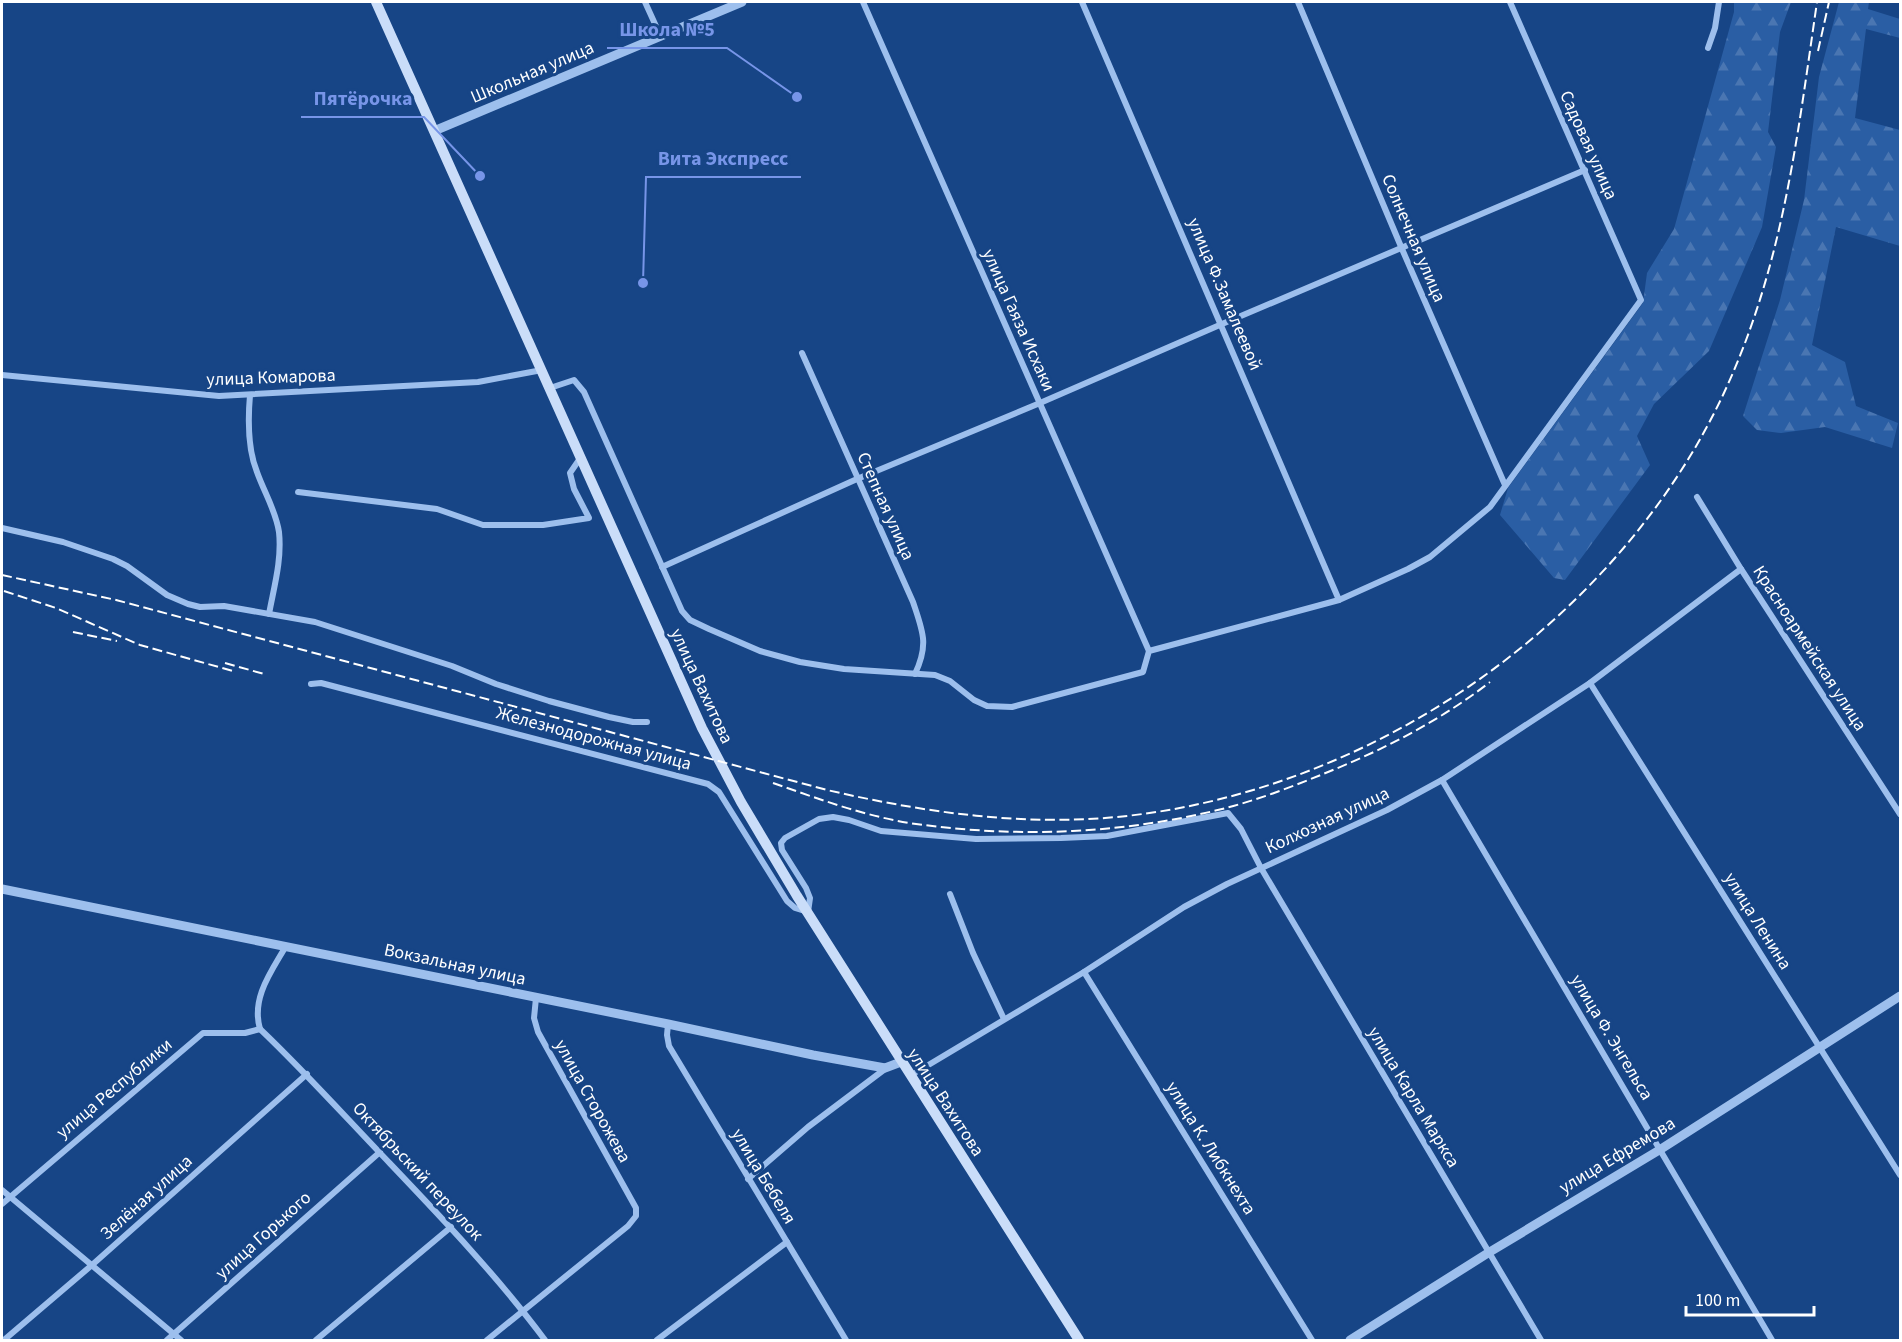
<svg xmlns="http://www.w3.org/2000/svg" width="1902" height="1342" font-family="'Source Sans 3',sans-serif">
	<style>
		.forest { fill: url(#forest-firs) }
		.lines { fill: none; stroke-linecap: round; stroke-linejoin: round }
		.minor { stroke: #9dbfed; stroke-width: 6 }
		.tertiary { stroke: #9dbfed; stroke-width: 9 }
		.secondary { stroke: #caddf9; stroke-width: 10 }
		.rail { stroke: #fff; stroke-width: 2; stroke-dasharray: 10 4.5; stroke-linecap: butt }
		.labels { text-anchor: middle; stroke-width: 6; stroke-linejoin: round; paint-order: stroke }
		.street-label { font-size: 18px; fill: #fff; stroke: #174586 }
		.leader { fill: none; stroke: #7795e8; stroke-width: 2 }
		.callout-dot { fill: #7795e8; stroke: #174586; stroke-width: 2 }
		.callout-label { font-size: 20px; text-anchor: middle; font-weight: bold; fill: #7795e8; stroke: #174586; stroke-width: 6; stroke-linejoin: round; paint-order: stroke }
	</style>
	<defs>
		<pattern id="forest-firs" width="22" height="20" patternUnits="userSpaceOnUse" patternTransform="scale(1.5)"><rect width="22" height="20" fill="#2a5ea4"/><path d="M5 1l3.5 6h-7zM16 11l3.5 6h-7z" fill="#4a76b2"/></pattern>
	</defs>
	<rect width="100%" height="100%" fill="#174586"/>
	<g class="forest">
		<polygon points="1734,2 1791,2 1780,32 1768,132 1776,147 1762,227 1709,351 1654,404 1637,436 1650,465 1565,580 1554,578 1500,515 1508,488 1643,303 1647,273 1674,229 1734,12"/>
		<polygon points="1839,2 1869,2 1868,9 1900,19 1900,38 1866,29 1855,118 1900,130 1900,246 1836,227 1812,345 1845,362 1856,406 1898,423 1892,448 1825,427 1781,433 1757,430 1743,416 1780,300 1804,200 1819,77"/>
	</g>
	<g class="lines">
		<g class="minor">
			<polyline points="645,2 660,35"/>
			<polyline points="863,2 1149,651"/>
			<polyline points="1082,2 1339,600"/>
			<polyline points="1298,2 1402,249 1505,485"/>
			<polyline points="1708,48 1715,28 1719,2"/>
			<path d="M802,353L913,602C923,632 929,644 915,674"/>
			<polyline points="2,375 219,396 478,382 542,370"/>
			<polyline points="550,388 574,380 584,392 682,611 690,620 709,629 760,651 800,662 844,669 935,675 950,681 974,700 987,706 1012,707 1143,672 1149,651 1339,600 1408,569 1430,557 1490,507 1641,300 1510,2"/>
			<path d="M250,395C248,418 248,450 257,472C264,492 276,511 279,532C282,560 274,587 269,614"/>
			<polyline points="298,492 437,509 483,525 543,525 589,518 574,489 570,473 581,457"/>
			<polyline points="1697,497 1741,569 1900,814"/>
			<polyline points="2,528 63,542 113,559 127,566 167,595 188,604 200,607 224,606 315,622 452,666 496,684 549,701 609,717 633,722 647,722"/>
			<polyline points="662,567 857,479 1040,403 1222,324 1585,170"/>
			<polyline points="1590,683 1900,1175"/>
			<polyline points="311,684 321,683 708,784 719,792 787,901 795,908 808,912 810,898 806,888 782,850 781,843 785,838 819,819 833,817 849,820 881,831 976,839 1061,838 1107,836 1228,813 1241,829 1261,868 1541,1340"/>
			<polyline points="1442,780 1772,1340"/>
			<polyline points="950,894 973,953 1004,1019"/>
			<polyline points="1084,972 1312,1340"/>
			<polyline points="668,1024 667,1035 669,1046 846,1340"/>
			<path d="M260,1029C302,1069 340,1111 380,1153C438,1214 495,1273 545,1340"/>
			<path d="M260,1029C251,998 271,972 286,946"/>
			<polyline points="910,1076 1084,972 1184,907 1227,884 1387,810 1442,780 1590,683 1741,569"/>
			<polyline points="748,1179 808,1127 885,1069"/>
			<polyline points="2,1190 181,1340"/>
			<polyline points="2,1204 203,1033 245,1033 260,1029"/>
			<polyline points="4,1340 92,1265 307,1074"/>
			<polyline points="167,1340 380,1152"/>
			<polyline points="316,1340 451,1227"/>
			<polyline points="487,1340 628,1226 636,1216 636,1208 538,1032 534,1018 536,998"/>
			<polyline points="657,1340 787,1242"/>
		</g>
		<g class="tertiary">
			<polyline points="434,131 742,2"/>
			<polyline points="2,889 668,1024 813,1055 885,1068 901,1062"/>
			<polyline points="1350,1340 1488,1253 1661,1149 1900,996"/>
		</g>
		<polyline class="secondary" points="376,2 702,728 741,802 797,896 1079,1340"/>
		<g class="rail">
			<polyline points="1818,51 1829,2"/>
			<path d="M2,575L116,600L827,790C918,811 1011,825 1105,818C1362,798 1613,628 1723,395C1783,267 1797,139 1817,2"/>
			<polyline points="4,591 56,608 140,645 233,671"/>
			<polyline points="73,632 117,641"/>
			<polyline points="225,663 264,674"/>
			<path d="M773,783C819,799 867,817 916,824C1018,838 1122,834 1222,809C1258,800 1294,786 1328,772C1385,749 1441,720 1490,682"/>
		</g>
	</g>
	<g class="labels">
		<g class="street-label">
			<text transform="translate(532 72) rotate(-23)" y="6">Школьная улица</text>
			<text transform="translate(1589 145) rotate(66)" y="6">Садовая улица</text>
			<text transform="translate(1414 238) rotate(67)" y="6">Солнечная улица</text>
			<text transform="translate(1225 294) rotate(67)" y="6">улица Ф.Замалеевой</text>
			<text transform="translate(1019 320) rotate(66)" y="6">улица Гаяза Исхаки</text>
			<text transform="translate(271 377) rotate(-2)" y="6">улица Комарова</text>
			<text transform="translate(886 506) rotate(66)" y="6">Степная улица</text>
			<text transform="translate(1810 648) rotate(57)" y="6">Красноармейская улица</text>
			<text transform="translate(702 686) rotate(65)" y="6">улица Вахитова</text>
			<text transform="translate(594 738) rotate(15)" y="6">Железнодорожная улица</text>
			<text transform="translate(1327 820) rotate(-25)" y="6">Колхозная улица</text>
			<text transform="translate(1758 921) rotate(58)" y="6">улица Ленина</text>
			<text transform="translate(455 964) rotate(12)" y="6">Вокзальная улица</text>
			<text transform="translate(1612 1037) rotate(59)" y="6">улица Ф. Энгельса</text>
			<text transform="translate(114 1088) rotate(-40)" y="6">улица Республики</text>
			<text transform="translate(1414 1097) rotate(59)" y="6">улица Карла Маркса</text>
			<text transform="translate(593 1101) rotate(61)" y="6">улица Сторожева</text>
			<text transform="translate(946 1102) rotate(57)" y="6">улица Вахитова</text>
			<text transform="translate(1211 1148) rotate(58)" y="6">улица К. Либкнехта</text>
			<text transform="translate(1617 1155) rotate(-31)" y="6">улица Ефремова</text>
			<text transform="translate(418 1171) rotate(47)" y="6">Октябрьский переулок</text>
			<text transform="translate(764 1176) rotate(59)" y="6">улица Бебеля</text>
			<text transform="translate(146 1197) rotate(-42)" y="6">Зелёная улица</text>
			<text transform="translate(263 1235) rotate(-42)" y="6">улица Горького</text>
		</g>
	</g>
	<path class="leader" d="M797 97L727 48H607M480 176L424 117H301M643 283L646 177H801"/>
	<g class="callout-dot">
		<circle cx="797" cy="97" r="6"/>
		<circle cx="480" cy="176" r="6"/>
		<circle cx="643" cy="283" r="6"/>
	</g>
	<g class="callout-label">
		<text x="667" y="36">Школа №5</text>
		<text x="363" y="105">Пятёрочка</text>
		<text x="723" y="165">Вита Экспресс</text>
	</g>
	<rect width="1902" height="1342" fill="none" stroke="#ffffff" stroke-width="6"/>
	<path d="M1686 1306v9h128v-9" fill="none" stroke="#ffffff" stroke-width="3"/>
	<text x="1695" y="1306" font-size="18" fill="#ffffff" stroke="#174586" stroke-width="4.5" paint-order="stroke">100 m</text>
</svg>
